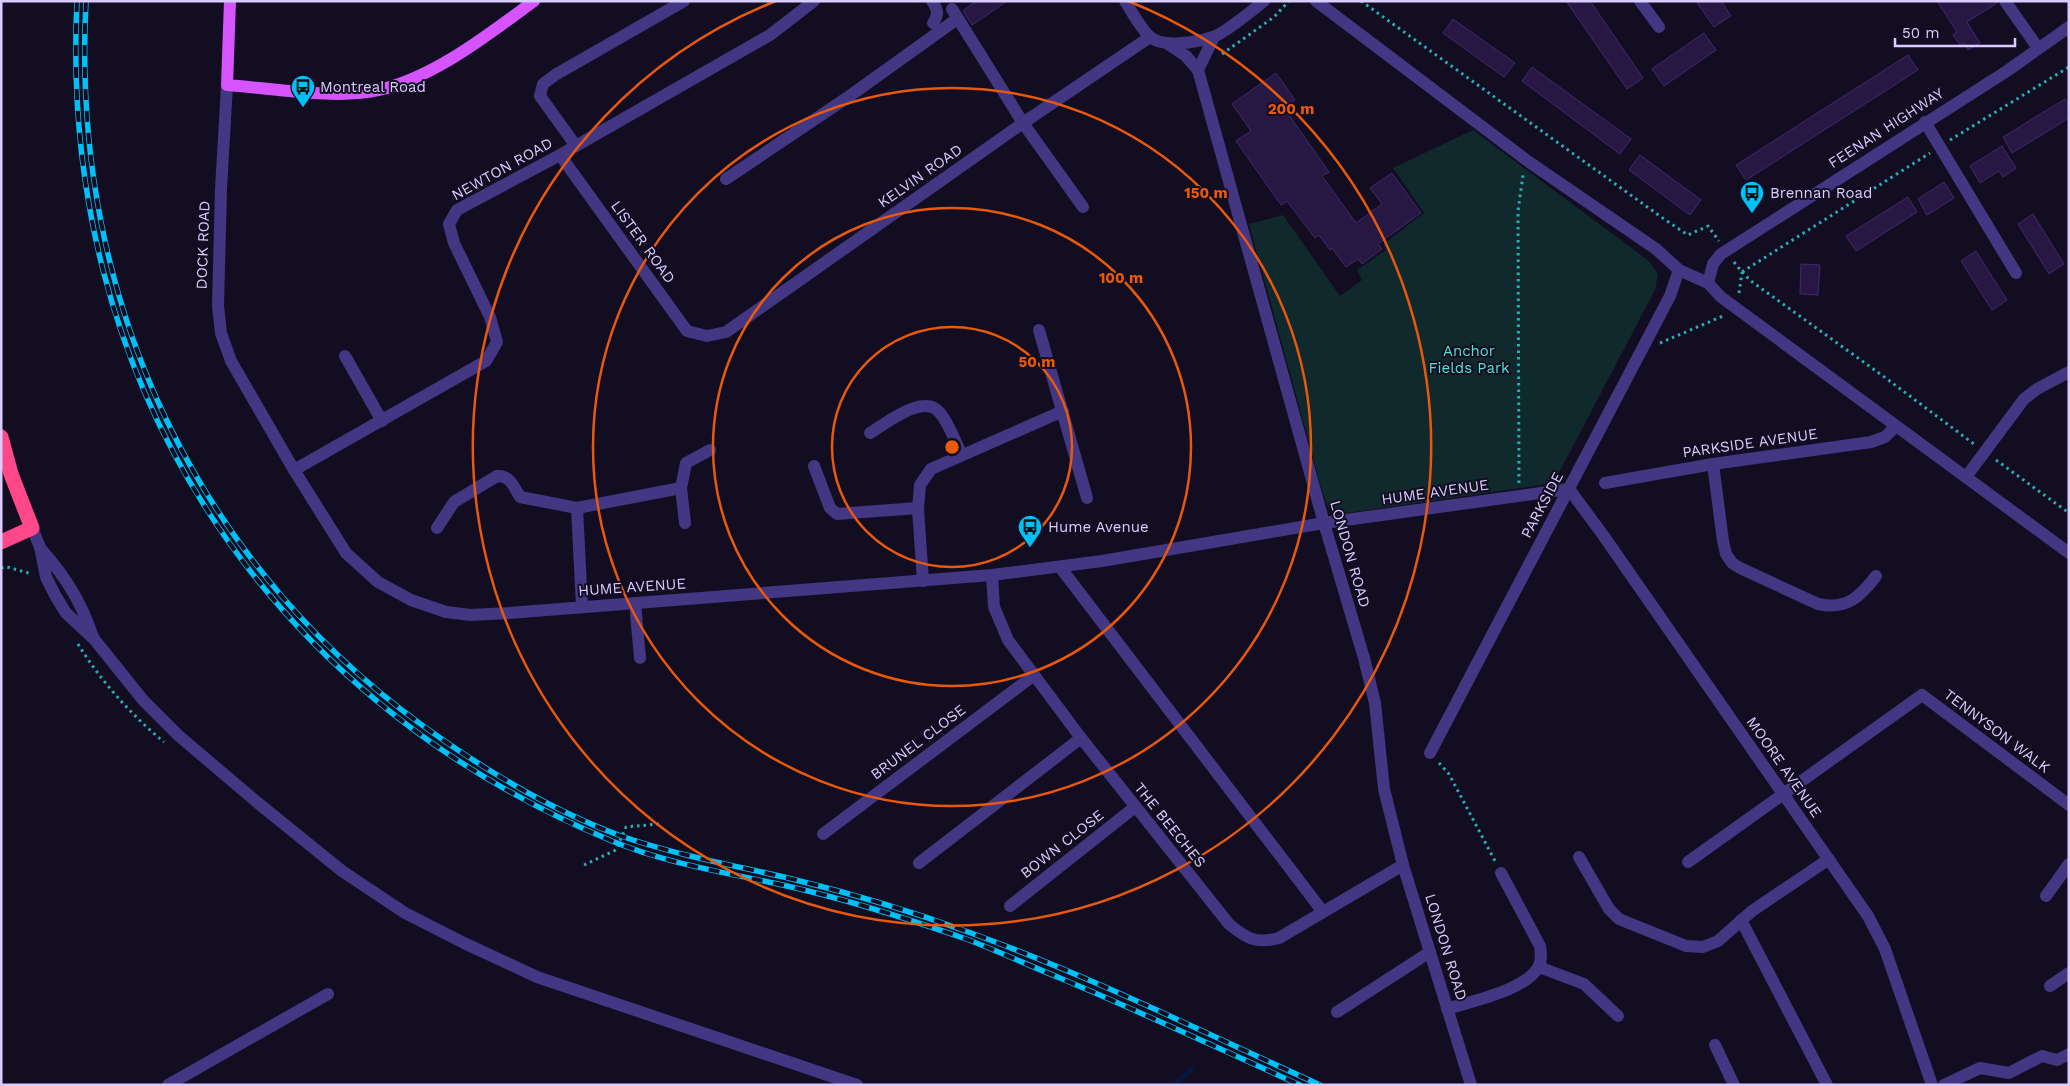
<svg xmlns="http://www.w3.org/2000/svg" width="2070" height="1086" font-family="'Work Sans',sans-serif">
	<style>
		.green { fill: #10292c }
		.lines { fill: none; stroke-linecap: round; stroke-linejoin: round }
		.stream { stroke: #08153f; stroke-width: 5 }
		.building { fill: #261843; stroke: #402970 }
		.path { stroke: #2aadb6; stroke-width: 3; stroke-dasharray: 2.5 4; stroke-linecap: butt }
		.minor { stroke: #433682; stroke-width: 12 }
		.major { stroke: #d554ff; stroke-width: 12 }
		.highway { stroke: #ff4889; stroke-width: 15 }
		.rail-casing { stroke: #00c0f8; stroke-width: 5.5 }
		.rail { stroke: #130d22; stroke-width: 4; stroke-dasharray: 11; stroke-linecap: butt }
		.ring { fill: none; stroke: #e8590c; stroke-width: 2.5 }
		.labels { text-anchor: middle; stroke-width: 4; stroke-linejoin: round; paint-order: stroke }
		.poi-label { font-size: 15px; fill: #d9cdff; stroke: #130d22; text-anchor: start }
		.street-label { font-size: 15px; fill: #d9cdff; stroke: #130d22 }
		.park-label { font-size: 15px; fill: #56e2d1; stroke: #130d22 }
		.centre { fill: #e8590c; stroke: #130d22; stroke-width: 2.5 }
		.ring-label { font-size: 15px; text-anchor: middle; font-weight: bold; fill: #e8590c; stroke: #130d22; stroke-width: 4; stroke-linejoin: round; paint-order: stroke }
	</style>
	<rect width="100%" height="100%" fill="#130d22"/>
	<polygon class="green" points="1473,130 1649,261 1658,274 1655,290 1561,469 1550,481 1541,485 1340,514 1328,507 1323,494 1249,224 1283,215 1340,296 1362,280 1357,270 1386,250 1383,244 1424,213 1393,168"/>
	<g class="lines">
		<polyline class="stream" points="1174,1085 1192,1069"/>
	</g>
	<g class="building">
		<polygon points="976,1 1007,1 972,25 963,11"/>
		<polygon points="1566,1 1590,1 1643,78 1627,89"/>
		<polygon points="1696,1 1721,1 1731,16 1714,27"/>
		<polygon points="1937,1 1997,1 1997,3 1967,22 1980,43 1968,50 1964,43 1960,45 1953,35 1957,32"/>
		<polygon points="1453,19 1515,63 1504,77 1443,33"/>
		<polygon points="1704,33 1716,50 1664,86 1652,69"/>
		<polygon points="1908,55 1918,70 1746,180 1736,165"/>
		<polygon points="1532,67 1631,139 1620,154 1522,81"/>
		<polygon points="1276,73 1295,100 1284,108 1329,172 1322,176 1356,223 1382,204 1370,188 1392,173 1421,213 1378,244 1382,249 1362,264 1358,259 1346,267 1332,248 1330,250 1319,235 1315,238 1287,201 1281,205 1236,141 1251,131 1232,104"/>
		<polygon points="2065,99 2069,105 2069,118 2012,153 2003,137"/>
		<polygon points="2002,146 2016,168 2003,177 1999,171 1980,183 1970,166"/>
		<polygon points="1640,155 1701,200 1690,215 1629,170"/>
		<polygon points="1944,182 1954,198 1927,215 1918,199"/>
		<polygon points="1908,197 1917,212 1856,251 1846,236"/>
		<polygon points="2033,214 2064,264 2049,274 2018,224"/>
		<polygon points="1976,251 2007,300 1992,310 1961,261"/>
		<polygon points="1801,264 1820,265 1818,295 1800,294"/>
	</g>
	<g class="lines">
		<g class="path">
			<polyline points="1361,1 1664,219 1688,235 1708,226 1719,241"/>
			<polyline points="1222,54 1274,17 1289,1"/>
			<polyline points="1950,140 2069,67"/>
			<polyline points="1734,262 1742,272 1930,153"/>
			<polyline points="1742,272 1751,281 1883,376 1974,444"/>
			<polyline points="1739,293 1742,272"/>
			<polyline points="1660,343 1723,316"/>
			<polyline points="1996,460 2069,513"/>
			<polyline points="1519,483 1518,211 1523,175"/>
			<polyline points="1,568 7,567 32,574"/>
			<path d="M78,644C100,680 131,715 164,742"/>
			<polyline points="1439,763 1449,774 1495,861"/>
			<polyline points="584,865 616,850 626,827 659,824"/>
		</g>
		<g class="minor">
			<path d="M932,1C938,10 939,14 933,23"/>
			<path d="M1125,1C1132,12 1140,27 1149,36C1162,49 1197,42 1213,37C1225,33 1253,10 1264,1"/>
			<polyline points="1316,1 1529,162 1656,249 1679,270 1708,283 1721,297 2069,553"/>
			<polyline points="1640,1 1659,27"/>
			<polyline points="2005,1 2038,48"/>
			<polyline points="952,9 1023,123 1083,207"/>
			<polyline points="1214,37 1198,70 1324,523 1364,658 1375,703 1384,789 1403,865 1471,1085"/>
			<polyline points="1168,44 1186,56 1198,70"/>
			<polyline points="227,85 221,189 218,306 221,333 231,361 294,470 346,553 378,582 411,600 446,612 471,615 509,613 992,575 1102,561 1324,523 1569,489"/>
			<polyline points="1925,122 2016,273"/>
			<polyline points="576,146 540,96 543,84 555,75 684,1"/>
			<polyline points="560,155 687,331 707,336 726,332 1023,123 1150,37"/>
			<polyline points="726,179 851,95 957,19"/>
			<polyline points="1708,283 1713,264 1721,254 2007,71 2069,27"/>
			<polyline points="1039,330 1087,498"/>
			<polyline points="345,356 382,421"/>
			<path d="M870,433C885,424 924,392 940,413C950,425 955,442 962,455"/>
			<path d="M1713,464L1723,541L1726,554L1732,563L1740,568L1818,604C1847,610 1860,597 1876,576"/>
			<polyline points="814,466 830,508 837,514 918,508"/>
			<polyline points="294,470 486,361 497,342 490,317 454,243 449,224 457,210 560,155 770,35 814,1"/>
			<polyline points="1966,477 2024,399 2037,389 2069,372"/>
			<polyline points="1605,483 1713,464 1871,442 1885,437 1895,427"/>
			<polyline points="681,488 685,523"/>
			<polyline points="1569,489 1603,535 1868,916 1885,949 1932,1085"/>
			<polyline points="577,508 681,488 686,463 710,450"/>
			<polyline points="32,528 40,547 46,577 55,595 66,613 94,639 143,700 179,736 258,803 342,871 405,913 464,943 537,977 857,1085"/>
			<path d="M437,528L454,502L497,476C510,475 514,487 520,497L577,508L582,607"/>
			<path d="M40,548C65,576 81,601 93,637"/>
			<polyline points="1060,567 1323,912"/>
			<path d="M992,575L994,607L1008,640L1081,738L1229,924C1247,939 1256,944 1279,938L1403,865"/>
			<polyline points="923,581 918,509 920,485 931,469 1063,411"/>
			<polyline points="635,603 640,658"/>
			<polyline points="1430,753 1670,296 1679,270"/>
			<polyline points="823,834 1033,676"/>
			<polyline points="1579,857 1609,909 1619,919 1686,946 1703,947 1718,941 1752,911 1829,859"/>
			<polyline points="1688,862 1922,695 2069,805"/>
			<polyline points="919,863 1081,738"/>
			<polyline points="2046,896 2069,864"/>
			<polyline points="1010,906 1135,807"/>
			<polyline points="1741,920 1827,1085"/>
			<polyline points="1539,967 1584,984 1618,1016"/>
			<polyline points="2050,986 2069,973"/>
			<path d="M1447,1009C1472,1001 1527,990 1539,966C1542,959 1541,953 1540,946L1501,873"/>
			<polyline points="1337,1012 1430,952"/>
			<polyline points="1715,1045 1734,1085"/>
			<polyline points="168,1085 328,994"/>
			<polyline points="1944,1085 1980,1068 2009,1073 2042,1056 2057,1060 2069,1054"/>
		</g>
		<path class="major" d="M230,1L227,85C271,88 337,100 379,90C435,77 489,34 534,1"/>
		<polyline class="highway" points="1,437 11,474 32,528 1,542"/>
		<defs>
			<g id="rail">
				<path d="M77,1C58,380 263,697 612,841C665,863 723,872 778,884C843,898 906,918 969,940C1000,952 1030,966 1060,978C1141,1012 1220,1049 1300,1085"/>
				<path d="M86,1C70,300 197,573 446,742C500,779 559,813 621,836C676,855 732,865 788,878C850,893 911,911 971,933C1090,976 1205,1033 1320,1085"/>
			</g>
		</defs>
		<use href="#rail" class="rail-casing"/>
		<use href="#rail" class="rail"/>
	</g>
	<g class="ring">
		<circle cx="952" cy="447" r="120"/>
		<circle cx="952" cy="447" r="239"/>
		<circle cx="952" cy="447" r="359"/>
		<path d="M1128 1A479 479 0 1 1 776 1"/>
	</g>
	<defs>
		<symbol id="bus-pin" viewBox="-11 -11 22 30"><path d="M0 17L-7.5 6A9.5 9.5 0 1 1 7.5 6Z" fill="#00c0f8" stroke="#130d22"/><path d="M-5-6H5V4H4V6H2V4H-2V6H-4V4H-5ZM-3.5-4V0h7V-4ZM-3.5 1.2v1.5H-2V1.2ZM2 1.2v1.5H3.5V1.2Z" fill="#111"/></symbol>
	</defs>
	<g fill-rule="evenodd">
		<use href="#bus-pin" x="289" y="73" width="28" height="38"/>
		<use href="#bus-pin" x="1738" y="179" width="28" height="38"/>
		<use href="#bus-pin" x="1016" y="513" width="28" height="38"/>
	</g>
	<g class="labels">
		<g class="poi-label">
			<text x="320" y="92">Montreal Road</text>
			<text x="1770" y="198">Brennan Road</text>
			<text x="1048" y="532">Hume Avenue</text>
		</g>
		<g class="street-label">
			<text transform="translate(1886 128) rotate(-33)" y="5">FEENAN HIGHWAY</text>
			<text transform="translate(502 169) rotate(-29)" y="5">NEWTON ROAD</text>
			<text transform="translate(920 176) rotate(-35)" y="5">KELVIN ROAD</text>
			<text transform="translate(643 242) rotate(54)" y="5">LISTER ROAD</text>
			<text transform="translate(203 245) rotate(-88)" y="5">DOCK ROAD</text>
			<text transform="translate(1750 443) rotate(-8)" y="5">PARKSIDE AVENUE</text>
			<text transform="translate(1435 492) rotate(-8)" y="5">HUME AVENUE</text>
			<text transform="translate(1542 505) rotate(-62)" y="5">PARKSIDE</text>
			<text transform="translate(1350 554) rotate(74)" y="5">LONDON ROAD</text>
			<text transform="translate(632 587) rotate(-4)" y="5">HUME AVENUE</text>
			<text transform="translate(1997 731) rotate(37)" y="5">TENNYSON WALK</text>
			<text transform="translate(918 742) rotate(-37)" y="5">BRUNEL CLOSE</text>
			<text transform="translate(1784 767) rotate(55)" y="5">MOORE AVENUE</text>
			<text transform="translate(1170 825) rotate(51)" y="5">THE BEECHES</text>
			<text transform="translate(1062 844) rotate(-38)" y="5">BOWN CLOSE</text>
			<text transform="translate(1446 947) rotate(73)" y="5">LONDON ROAD</text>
		</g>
		<g class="park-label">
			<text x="1469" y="356">Anchor<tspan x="1469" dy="17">Fields Park</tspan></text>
		</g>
	</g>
	<circle cx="952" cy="447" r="8" class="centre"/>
	<g class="ring-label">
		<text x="1291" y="114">200 m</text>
		<text x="1206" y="198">150 m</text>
		<text x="1121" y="283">100 m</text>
		<text x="1037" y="367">50 m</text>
	</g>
	<rect width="2070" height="1086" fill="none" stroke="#d9cdff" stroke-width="5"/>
	<path d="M1895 38v8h120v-8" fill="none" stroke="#d9cdff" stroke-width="2.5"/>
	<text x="1902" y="38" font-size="15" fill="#d9cdff" stroke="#130d22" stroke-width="4" paint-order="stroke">50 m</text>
</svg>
